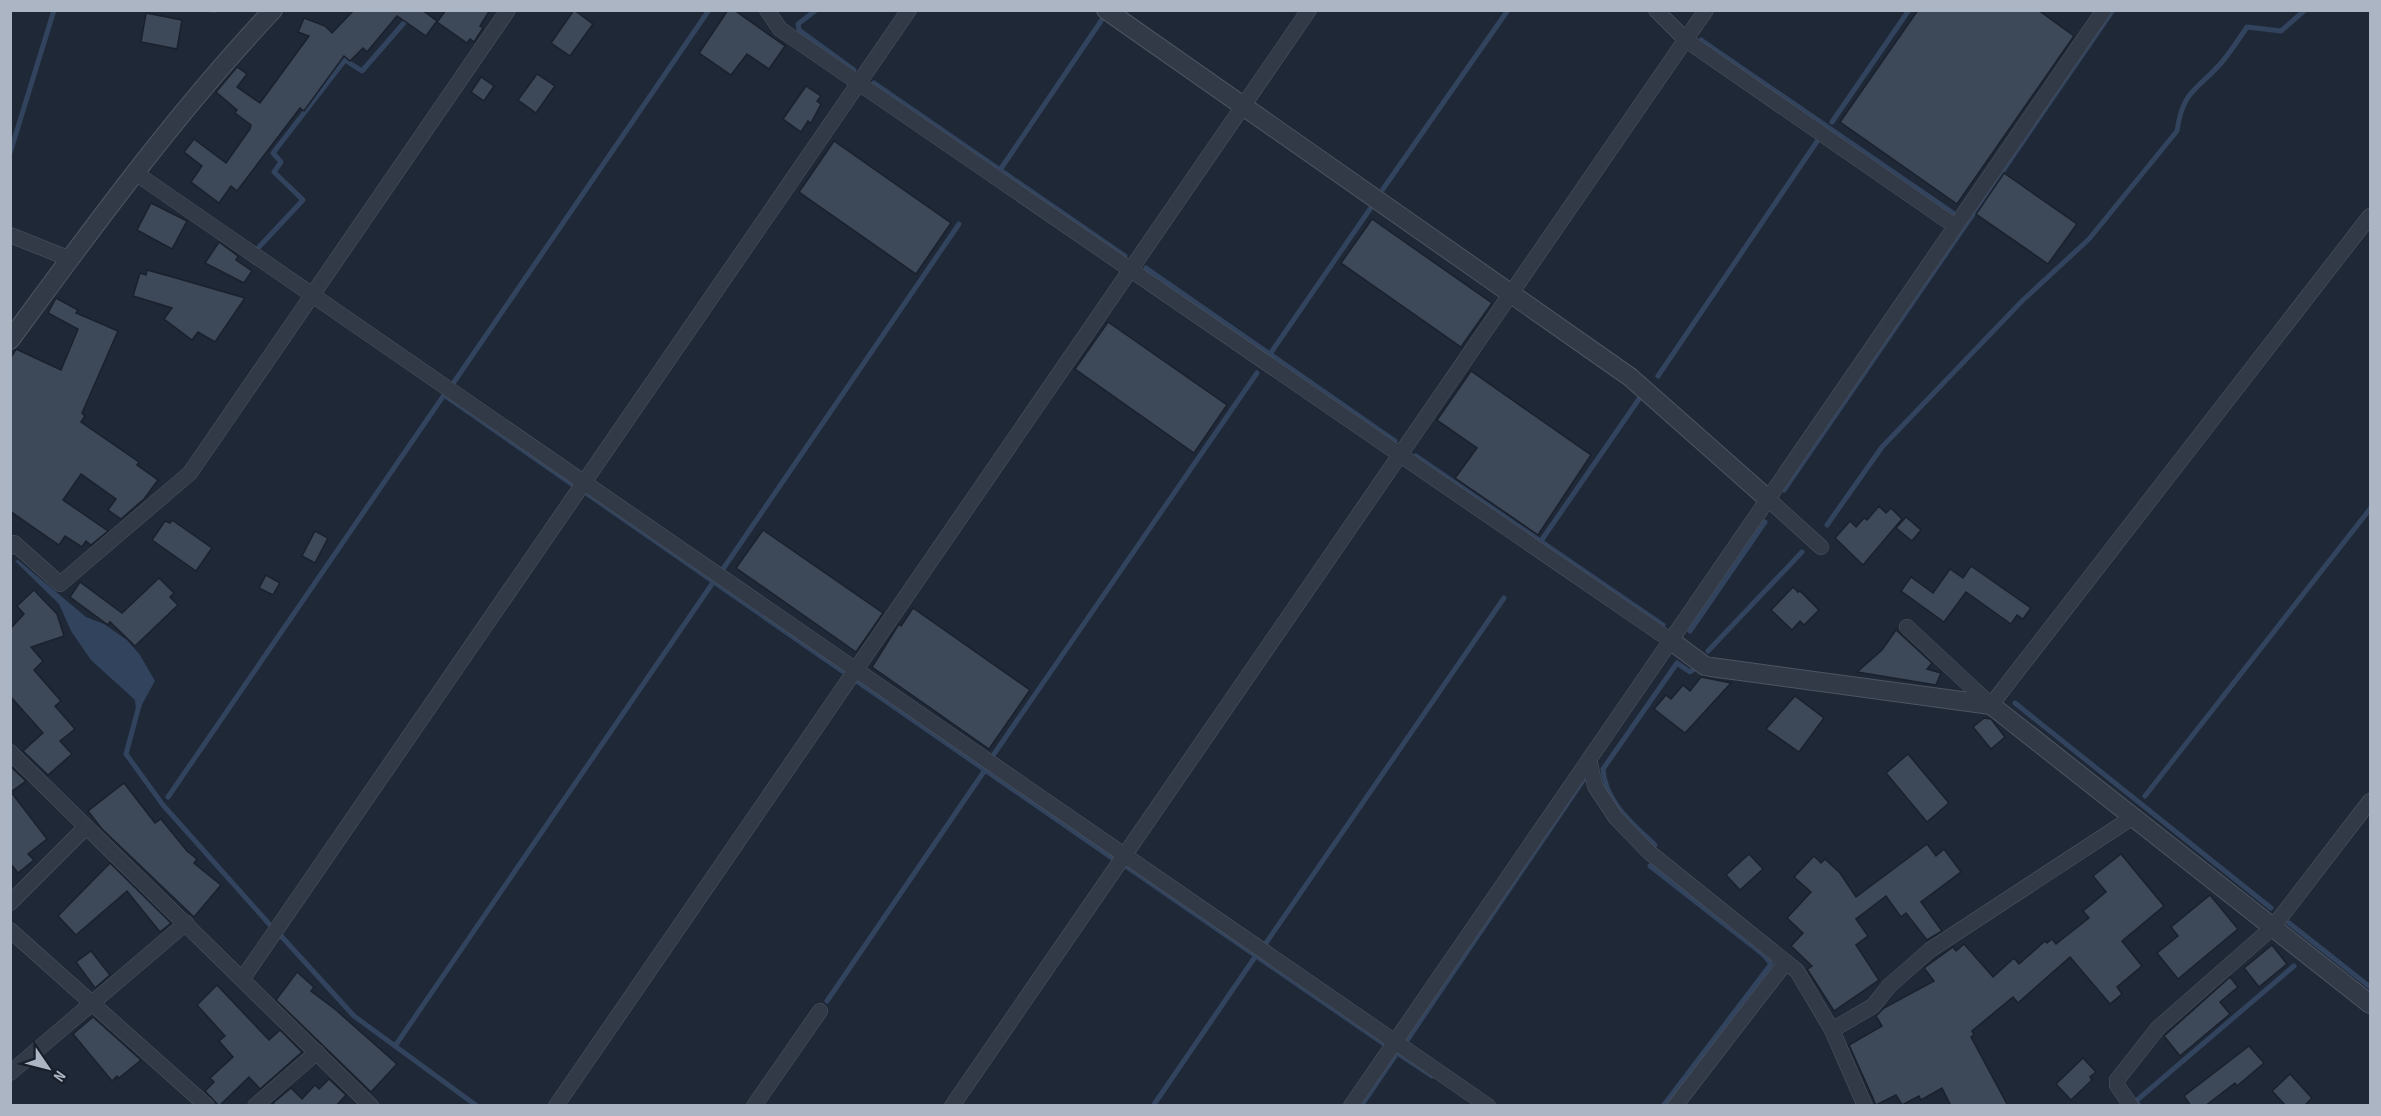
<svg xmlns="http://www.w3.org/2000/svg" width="2381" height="1116" font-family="'Sofia Sans Condensed',sans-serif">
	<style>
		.water { fill: #32435e }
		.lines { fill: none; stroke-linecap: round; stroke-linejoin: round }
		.stream { stroke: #32435e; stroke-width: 5 }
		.building { fill: #3d4859; stroke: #1a212d; stroke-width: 1.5 }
		.minor-casing { stroke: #4d5562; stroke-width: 16 }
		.tertiary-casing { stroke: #4d5562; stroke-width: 20 }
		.minor { stroke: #323a47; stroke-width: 15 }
		.tertiary { stroke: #323a47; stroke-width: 18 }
	</style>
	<rect width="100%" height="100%" fill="#1f2836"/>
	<polygon class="water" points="18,560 86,617 104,624 127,640 140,655 155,681 140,708 136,710 135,700 91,660 71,631 59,604 15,561"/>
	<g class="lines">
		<g class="stream">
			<polyline points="212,10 215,10"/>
			<polyline points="816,10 798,24 799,30 854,70"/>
			<polyline points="1701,40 1956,215"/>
			<polyline points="874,83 1125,256"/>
			<polyline points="1832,122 1909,10"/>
			<polyline points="10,153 54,10"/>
			<polyline points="1000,170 1101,21"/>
			<polyline points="1383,189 1508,10"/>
			<polyline points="259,247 303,200 274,172 281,162 273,153 345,60 362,71 409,17"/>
			<polyline points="1146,268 1395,441"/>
			<polyline points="1270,354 1370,209"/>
			<polyline points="1658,376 1818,140"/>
			<polyline points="452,385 709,10"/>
			<polyline points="1416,456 1663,625"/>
			<polyline points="1784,490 2113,10"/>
			<polyline points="586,493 842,671"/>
			<path d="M1827,525L1882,447L2022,301L2089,239L2177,131C2183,89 2198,90 2222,62C2231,51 2239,39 2247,27L2281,31L2305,10"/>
			<polyline points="1541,541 1639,399"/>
			<polyline points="723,569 959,224"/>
			<polyline points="1690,631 1765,522"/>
			<polyline points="1708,651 1802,552"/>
			<polyline points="858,682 1112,858"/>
			<polyline points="140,702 126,754 163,805 270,925"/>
			<polyline points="2015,703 2271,908"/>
			<polyline points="994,754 1257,373"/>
			<polyline points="2145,796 2370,509"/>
			<polyline points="168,797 444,395 573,485"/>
			<path d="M1655,845C1633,824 1605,802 1603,769L1677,663L1690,672L1693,670"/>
			<polyline points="1650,866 1764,955 1771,964 1663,1106"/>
			<polyline points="1127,867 1384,1044"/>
			<polyline points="2289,923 2370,987"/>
			<polyline points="282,937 354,1016 477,1106"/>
			<polyline points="1266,943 1504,598"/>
			<polyline points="827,1001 985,770"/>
			<polyline points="1408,1039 1586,776"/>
			<polyline points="395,1046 714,581"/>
			<polyline points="1397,1053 1432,1076"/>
			<polyline points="1153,1106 1255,957"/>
			<polyline points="1361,1106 1395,1056"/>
			<polyline points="2139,1106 2136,1101 2294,966"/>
		</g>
	</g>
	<g class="building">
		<polygon points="354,10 422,10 437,21 426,36 397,16 367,52 363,48 350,61 344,56 304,111 300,108 237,191 231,186 219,203 191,182 202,166 184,152 194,139 226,163 250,129 251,125 235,113 237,110 216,92 237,67 247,74 237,87 260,103 309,36 298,32 304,18 325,26 332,33"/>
		<polygon points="446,10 490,10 480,26 483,28 474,42 470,39 467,43 437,22"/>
		<polygon points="574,10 593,24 570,56 551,43"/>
		<polygon points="728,10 734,10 785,46 769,69 747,54 731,75 699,53"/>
		<polygon points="1918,10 2038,10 2074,36 1957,204 1840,122"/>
		<polygon points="146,13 182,20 177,49 141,42"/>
		<polygon points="537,74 555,86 536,113 518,100"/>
		<polygon points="481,77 494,86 484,101 471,92"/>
		<polygon points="806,86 821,96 817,101 821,104 811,123 808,121 801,132 783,119"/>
		<polygon points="834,141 951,223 916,274 799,192"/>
		<polygon points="2004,173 2077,224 2048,264 1976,214"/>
		<polygon points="151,203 187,221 172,249 137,230"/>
		<polygon points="1372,219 1492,303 1461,347 1341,263"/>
		<polygon points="219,242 238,256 236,260 252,271 244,283 205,263"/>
		<polygon points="147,270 176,278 245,298 215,342 198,332 192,340 164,319 172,308 133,296 140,273 146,275"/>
		<polygon points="56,298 78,310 76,313 118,331 82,413 85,416 81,422 139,462 137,465 158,480 144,499 121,519 108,510 116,499 81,474 63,500 108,531 91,545 86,541 82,547 65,536 59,545 10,511 10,359 16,349 61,370 78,329 48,313"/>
		<polygon points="1108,322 1227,405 1194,453 1075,369"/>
		<polygon points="1471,371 1591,455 1538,535 1455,478 1477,448 1437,420"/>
		<polygon points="1879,506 1886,513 1891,508 1902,519 1863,565 1835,538 1850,521 1856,527 1864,518 1867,520"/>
		<polygon points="1906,517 1921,530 1912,541 1896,528"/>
		<polygon points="172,520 212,548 196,571 152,540 165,521 170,523"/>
		<polygon points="763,530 883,613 856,652 736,568"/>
		<polygon points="315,531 328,538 315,563 302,556"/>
		<polygon points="1971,566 2031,608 2023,619 2017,615 2011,624 1966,592 1944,622 1901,591 1911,577 1933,593 1950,569 1963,578"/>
		<polygon points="266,575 280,583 273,595 259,588"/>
		<polygon points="159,578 174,593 170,597 178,605 135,646 110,622 108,625 70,597 80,582 122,613"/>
		<polygon points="1793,587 1798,592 1800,591 1819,610 1804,625 1800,621 1792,630 1771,610"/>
		<polygon points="34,590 57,614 64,636 31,647 43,661 34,670 61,701 55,706 75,729 60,741 72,754 48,775 23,751 43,733 10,696 10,629 24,614 17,606"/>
		<polygon points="913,608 1030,690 989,749 872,667 899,624 901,626"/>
		<polygon points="1896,630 1932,663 1927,669 1941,673 1936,685 1857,672 1882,650"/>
		<polygon points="1701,677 1731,683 1685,733 1654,709 1666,695 1671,699 1683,685 1690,691"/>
		<polygon points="1795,696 1824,718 1799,752 1766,729"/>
		<polygon points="1984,718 1991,719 2005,737 1991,749 1973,727"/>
		<polygon points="1908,754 1949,803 1927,822 1886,773"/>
		<polygon points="10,766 26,781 11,792 47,839 28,854 34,860 18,873 10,863"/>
		<polygon points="124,783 155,823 161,819 187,851 197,859 194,863 221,885 194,917 102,829 88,811"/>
		<polygon points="1927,844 1936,856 1944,849 1961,872 1921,902 1942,931 1927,940 1906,913 1901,917 1886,896 1856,919 1868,936 1856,945 1879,980 1834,1011 1807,969 1812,966 1791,946 1803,933 1787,918 1811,892 1794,877 1814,856 1821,863 1825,859 1840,873 1856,897"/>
		<polygon points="1749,854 1763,869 1740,890 1726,875"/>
		<polygon points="2121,854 2164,906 2122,941 2142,966 2117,987 2122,994 2110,1004 2070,957 2018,1003 2013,997 1972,1031 1974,1035 1971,1037 2008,1106 1951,1106 1942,1088 1921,1100 1919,1096 1902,1105 1896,1095 1876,1105 1849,1045 1882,1026 1876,1016 1884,1008 1934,981 1924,968 1953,947 1956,951 1964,944 1993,977 2014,958 2019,964 2045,941 2047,943 2052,939 2056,944 2089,918 2083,911 2106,892 2093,876"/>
		<polygon points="110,863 171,923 160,932 127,891 76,935 58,916"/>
		<polygon points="2210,895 2238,929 2178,979 2157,953 2178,936 2171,927"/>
		<polygon points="2272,945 2287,964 2259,987 2244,968"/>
		<polygon points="91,951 110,975 95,988 76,962"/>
		<polygon points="297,972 314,987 311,991 336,1010 397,1064 371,1092 276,1000"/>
		<polygon points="2230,977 2238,987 2220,1002 2230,1014 2180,1056 2164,1036"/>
		<polygon points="217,985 269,1040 280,1030 302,1052 260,1089 249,1077 219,1106 205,1091 214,1082 210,1078 233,1057 219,1041 225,1036 197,1005"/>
		<polygon points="93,1017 141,1060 119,1078 117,1076 112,1081 73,1034"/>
		<polygon points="2249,1046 2264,1063 2237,1086 2235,1083 2205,1106 2191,1106 2184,1096"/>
		<polygon points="2083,1058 2096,1072 2090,1077 2092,1080 2071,1100 2056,1084"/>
		<polygon points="2290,1074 2312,1098 2304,1106 2286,1106 2272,1091"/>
		<polygon points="329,1079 346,1095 336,1106 276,1106 273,1103 291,1088 302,1099 315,1085 319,1089"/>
	</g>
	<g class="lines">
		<defs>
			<g id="minor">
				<polyline points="767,10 780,29 1670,640"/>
				<polyline points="1656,10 1686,40 1955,226"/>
				<polyline points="134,172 1488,1106"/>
				<polyline points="10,235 70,259"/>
				<polyline points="1769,500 1821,547"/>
				<polyline points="10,547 14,543 60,584 190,473 508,10"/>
				<polyline points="1907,627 1991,705 2370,216"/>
				<polyline points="10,752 371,1106"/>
				<polyline points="1589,759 1595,786 1616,818 1649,852 1797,971 1832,1030 1865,1106"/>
				<polyline points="10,903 86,827"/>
				<polyline points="10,930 207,1106"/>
				<polyline points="243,978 909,10"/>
				<polyline points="1832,1030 1873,1006 1889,986 1930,950 2133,817"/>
				<polyline points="10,1073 186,923"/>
				<polyline points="255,1106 317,1052"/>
				<polyline points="556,1106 1309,10"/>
				<polyline points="754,1106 820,1011"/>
				<polyline points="952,1106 1706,10"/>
				<polyline points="1351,1106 2104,10"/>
				<polyline points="1675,1106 1786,962"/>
				<polyline points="2131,1106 2117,1085 2117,1080 2158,1028 2273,927 2370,801"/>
			</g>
			<g id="tertiary">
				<polyline points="1106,10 1630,377 1769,500"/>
				<path d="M10,340C94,226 176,113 273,10"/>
				<polyline points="1670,640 1705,666 1711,667 1991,705 2370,1004"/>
			</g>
		</defs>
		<use href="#minor" class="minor-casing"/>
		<use href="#tertiary" class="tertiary-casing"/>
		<use href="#minor" class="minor"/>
		<use href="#tertiary" class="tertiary"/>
	</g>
	<rect width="2381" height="1116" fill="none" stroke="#acb5c4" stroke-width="24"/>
	<g transform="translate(48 1068) rotate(125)" stroke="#181f2b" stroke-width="4.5" paint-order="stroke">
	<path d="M0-4.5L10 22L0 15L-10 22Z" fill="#acb5c4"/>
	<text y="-9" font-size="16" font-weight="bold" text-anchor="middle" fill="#acb5c4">N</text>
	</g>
</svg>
